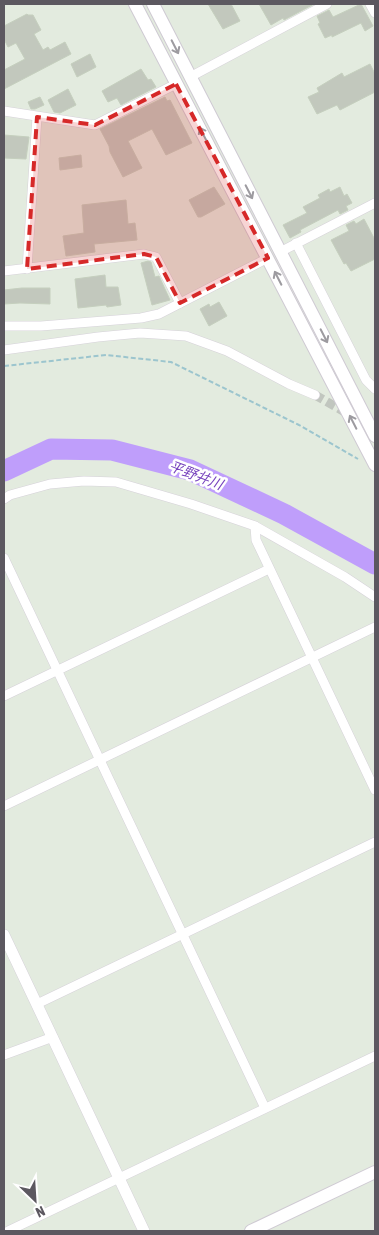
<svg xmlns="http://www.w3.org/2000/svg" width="379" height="1235" font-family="'Asap Condensed','Noto Sans JP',sans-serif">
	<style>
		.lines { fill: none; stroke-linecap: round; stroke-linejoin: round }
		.river { stroke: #bf9efb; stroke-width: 21 }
		.building { fill: #c2c8bd; stroke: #c5cfbe }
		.minor-tunnel { stroke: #c1c6bf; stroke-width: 9; stroke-dasharray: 9 4.5; stroke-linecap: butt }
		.minor-casing { stroke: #d6d2d9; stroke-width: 10 }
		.tertiary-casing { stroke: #d6d2d9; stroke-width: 12 }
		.secondary-casing { stroke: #cfcad3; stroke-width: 14 }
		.path { stroke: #9cc5ce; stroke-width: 2; stroke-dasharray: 5 2.5; stroke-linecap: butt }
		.minor { stroke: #fff; stroke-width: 9 }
		.tertiary { stroke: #fff; stroke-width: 11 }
		.secondary { stroke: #fff; stroke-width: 12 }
		.oneway { stroke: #9d9ba0 }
		.marked { fill: #d62828; fill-opacity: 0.2; stroke: #d62828; stroke-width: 4; stroke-dasharray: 10 6; stroke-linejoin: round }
		.labels { text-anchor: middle; stroke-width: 5; stroke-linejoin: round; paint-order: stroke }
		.water-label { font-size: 14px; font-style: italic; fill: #7743bd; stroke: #fff }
	</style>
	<rect width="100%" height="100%" fill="#e3ebdf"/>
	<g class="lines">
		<polyline class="river" points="4,471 51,449 112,450 190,470 284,514 375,564"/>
	</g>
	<g class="building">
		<polygon points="208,4 231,4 240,21 223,29"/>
		<polygon points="259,4 314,4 284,20 283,18 271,25"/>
		<polygon points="361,4 373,26 365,31 361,23 332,37 332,35 325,38 318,24 320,23 317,16 329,10 333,17"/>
		<polygon points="27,14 28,15 33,15 41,30 34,34 43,50 48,47 50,50 65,42 71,54 4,89 4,70 25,59 16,43 8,47 4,39 4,26"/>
		<polygon points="90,54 96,67 77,77 71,64"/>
		<polygon points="370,64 375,74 375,92 340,110 337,105 317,114 308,97 319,92 317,88 342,73 344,77"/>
		<polygon points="141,69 148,80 151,79 156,87 121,105 117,98 108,102 102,91"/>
		<polygon points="68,89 76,105 60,113 54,112 48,100"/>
		<polygon points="40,97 44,105 35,109 31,109 28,102"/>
		<polygon points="165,97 167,101 170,100 192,143 166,155 152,129 128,141 142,168 123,177 110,152 109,146 100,129"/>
		<polygon points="4,135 29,137 26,159 4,158"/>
		<polygon points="81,155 82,167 60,170 59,158"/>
		<polygon points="214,187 225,204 201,217 198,217 189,200"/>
		<polygon points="340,187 344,196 347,194 352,203 346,206 348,210 340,214 338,210 300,230 301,232 290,238 283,225 307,213 303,207 320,198 318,195 329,189 330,192"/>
		<polygon points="126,200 128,224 135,223 137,240 94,244 95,252 66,256 63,236 84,233 82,205"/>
		<polygon points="364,219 375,240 375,259 351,271 346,263 344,264 331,240 349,231 346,225 354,221 356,224"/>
		<polygon points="148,261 151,262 155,277 159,276 170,300 152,305 141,263"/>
		<polygon points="105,275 106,287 118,287 121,305 107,307 106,305 78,308 75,279"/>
		<polygon points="22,288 50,288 50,304 20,303 4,304 4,290"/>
		<polygon points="219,302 227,316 209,326 200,309 209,304 210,307"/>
	</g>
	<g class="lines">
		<polyline class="minor-tunnel" points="315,395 371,427"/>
		<defs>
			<g id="minor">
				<polyline points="370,4 375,13"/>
				<polyline points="190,77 327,4"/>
				<polyline points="4,111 95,125 176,84"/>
				<polyline points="296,243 366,380 375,389"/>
				<polyline points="280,252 375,203"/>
				<polyline points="27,269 37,117"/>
				<polyline points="4,271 144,254 156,257 180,303"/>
				<polyline points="4,326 41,326 141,318 159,314 268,258"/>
				<polyline points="4,350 98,337 140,333 186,336 227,351 289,384 315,395"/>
				<polyline points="4,499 10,495 50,484 84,481 116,482 191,504 255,526 345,577 375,597"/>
				<polyline points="255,526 256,540 375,790"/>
				<polyline points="4,558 265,1108"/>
				<polyline points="4,696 269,569"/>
				<polyline points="4,806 375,627"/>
				<polyline points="37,1004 375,842"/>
				<polyline points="4,1055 53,1037"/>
				<polyline points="8,1231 375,1056"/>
			</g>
			<polyline id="tertiary" points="4,935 144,1231"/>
			<g id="secondary">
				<polyline points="135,4 375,465"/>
				<polyline points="153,4 375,436"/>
				<polyline points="251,1231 375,1172"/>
			</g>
		</defs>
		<use href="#minor" class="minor-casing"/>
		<use href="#tertiary" class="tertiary-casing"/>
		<use href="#secondary" class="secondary-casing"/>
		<polyline class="path" points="4,366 106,355 171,362 299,425 358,459"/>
		<use href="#minor" class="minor"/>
		<use href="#tertiary" class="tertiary"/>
		<use href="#secondary" class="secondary"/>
	</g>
	<defs><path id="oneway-shaft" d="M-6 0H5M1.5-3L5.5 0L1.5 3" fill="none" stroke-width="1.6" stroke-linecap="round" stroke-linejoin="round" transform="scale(1.25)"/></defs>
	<g class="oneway">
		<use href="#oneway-shaft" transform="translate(175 47) rotate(63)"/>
		<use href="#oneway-shaft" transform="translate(203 134) rotate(-118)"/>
		<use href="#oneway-shaft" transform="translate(249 192) rotate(63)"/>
		<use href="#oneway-shaft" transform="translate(278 278) rotate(-117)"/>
		<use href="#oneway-shaft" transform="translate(324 336) rotate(63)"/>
		<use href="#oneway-shaft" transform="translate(353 422) rotate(-117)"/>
	</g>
	<path class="marked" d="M176,84L268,258L180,303L156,257L144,254L27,269L37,117L95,125Z"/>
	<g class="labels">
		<g class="water-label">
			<text transform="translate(196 475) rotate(21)" y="5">平野井川</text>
		</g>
	</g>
	<rect width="379" height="1235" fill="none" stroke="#5c5860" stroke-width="10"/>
	<g transform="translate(35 1200) rotate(155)" stroke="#ffffff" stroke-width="4" paint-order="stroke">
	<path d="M0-4L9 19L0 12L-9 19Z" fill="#5c5860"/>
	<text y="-8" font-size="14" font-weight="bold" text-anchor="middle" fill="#5c5860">N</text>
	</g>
</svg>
